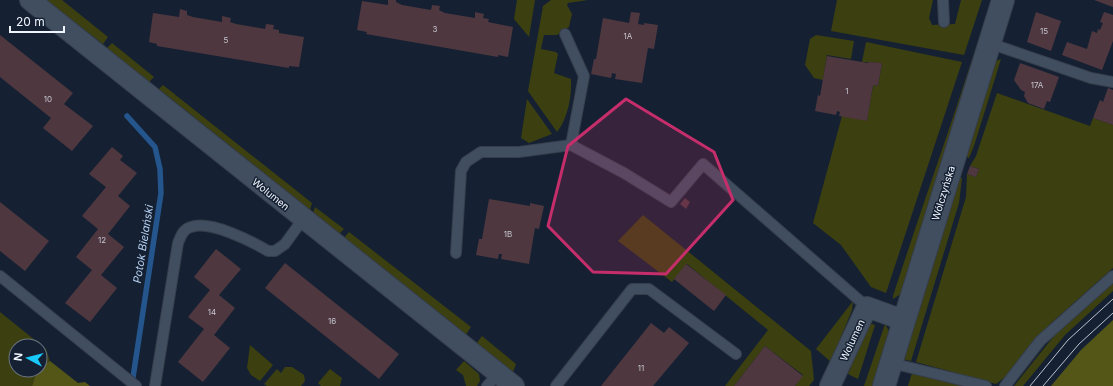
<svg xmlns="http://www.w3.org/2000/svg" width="1113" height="386" font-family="Inter,sans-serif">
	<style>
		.green { fill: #3c3f0f }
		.forest { fill: #535617 }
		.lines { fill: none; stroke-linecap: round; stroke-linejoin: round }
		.stream { stroke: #24558c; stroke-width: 5.5 }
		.building { fill: #4e373f }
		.service-casing { stroke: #363e4b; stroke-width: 12 }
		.minor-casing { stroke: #363e4b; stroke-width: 22 }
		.secondary-casing { stroke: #363e4b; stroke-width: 24 }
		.service { stroke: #404e60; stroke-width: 10 }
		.minor { stroke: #404e60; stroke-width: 20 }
		.secondary { stroke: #404e60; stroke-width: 22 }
		.tram { stroke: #bac2cd; stroke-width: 1 }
		.marked { fill: #c62e6b; fill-opacity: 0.2; stroke: #c62e6b; stroke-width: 3; stroke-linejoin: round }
		.labels { text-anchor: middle; stroke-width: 3; stroke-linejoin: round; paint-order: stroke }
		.number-label { font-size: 8px; fill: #c6c6ce }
		.street-label { font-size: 10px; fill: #eef5fe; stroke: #152132 }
		.water-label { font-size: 11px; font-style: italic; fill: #b6d0f1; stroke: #152132 }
	</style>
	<rect width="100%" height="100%" fill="#152132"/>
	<g class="green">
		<polygon points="46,0 62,0 108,37 103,44"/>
		<polygon points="517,0 535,0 529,37 514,19"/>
		<path d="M551,0H588L568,3L567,5L572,14L569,27L557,35H544L541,49L556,52L558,54L554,73L571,79C572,96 568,118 557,132L528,91L543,6Z"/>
		<polygon points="837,0 933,0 929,18 932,25 955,24 961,0 982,0 964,55 831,31"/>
		<path d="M982,28L902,293L893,299V296C922,206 954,118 982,28Z"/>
		<polygon points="816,35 854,41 851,59 827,55 823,80 814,78 805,65 810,39"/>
		<polygon points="866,42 962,62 886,293 871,287 841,245 813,223 842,116 867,120 873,85 878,86 882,63 862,62"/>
		<polygon points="112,43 154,77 149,82 107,48"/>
		<polygon points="1001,59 974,146 969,158 966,156 996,61"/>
		<polygon points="163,85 312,203 310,210 159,89"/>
		<polygon points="997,93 1090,126 1093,118 1113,125 1113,268 1051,323 1009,374 996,384 916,362 966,197 967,174 976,177 979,169 970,166 976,156"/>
		<polygon points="527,99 552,134 529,143 521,138"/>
		<polygon points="959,178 962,178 959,203 911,361 902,359"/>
		<polygon points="315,207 344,229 339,234 313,213"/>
		<polygon points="643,215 811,351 814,380 809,386 795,386 803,375 765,346 734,386 725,386 768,330 687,264 672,282 618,241"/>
		<polygon points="349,232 471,327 465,336 344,238"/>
		<polygon points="1113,282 1113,291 1065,335 1023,386 1014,386 1058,331"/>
		<polygon points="853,301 852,310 831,362 816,349"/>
		<polygon points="0,312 46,349 50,361 40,367 40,346 16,346 16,370 37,370 32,386 0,386"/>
		<polygon points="869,323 875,325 858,379 848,374"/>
		<polygon points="885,324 889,331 889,335 873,386 864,386"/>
		<polygon points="482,336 516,364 513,372 476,344"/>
		<polygon points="250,345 273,365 260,381 251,375 247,368"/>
		<polygon points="464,361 479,374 480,381 477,386 466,386 463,375 456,370"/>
		<polygon points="285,367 292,367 304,375 305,381 301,386 267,386 264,384 277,369 281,373"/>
		<polygon points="330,369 342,378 340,386 321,386 318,383"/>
		<polygon points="912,373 962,386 908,386"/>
	</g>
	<g class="forest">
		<polygon points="1113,320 1113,386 1051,386 1081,350"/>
		<polygon points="50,361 78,383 85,382 90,386 32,386 37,370 40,370 40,367"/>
	</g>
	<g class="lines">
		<polyline class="stream" points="127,116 155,147 160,169 161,193 132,384"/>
	</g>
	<g class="building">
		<polygon points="388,0 396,0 396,2 402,5 431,10 432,5 440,6 439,10 445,13 475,18 475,12 484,14 483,18 489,19 488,22 513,27 508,57 498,55 498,57 366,34 367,32 357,30 362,1 388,5"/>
		<polygon points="1094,0 1113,0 1113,7"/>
		<polygon points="180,9 187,11 187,15 193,17 222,22 222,16 231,18 230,22 236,24 265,29 266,24 274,25 273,29 279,30 279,33 304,37 299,67 289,66 289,68 157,46 157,44 149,42 153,13 179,17"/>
		<polygon points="631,12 640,13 638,24 644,25 644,23 658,25 654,49 648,48 642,83 615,79 616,74 612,73 611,78 591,74 594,59 596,59 603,18 629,23"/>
		<polygon points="1036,12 1061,21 1051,51 1027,42"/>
		<polygon points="1104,12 1113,15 1113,41 1102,70 1062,55 1067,42 1087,49 1092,31 1097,33 1098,29 1100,30 1103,23 1100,22"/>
		<polygon points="0,35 73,93 64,104 93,126 72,151 43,128 51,118 0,77"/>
		<polygon points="827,56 868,63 869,62 882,63 878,86 873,85 867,121 839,116 840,112 837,111 836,115 815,111 818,95 820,96"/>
		<polygon points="1020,63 1059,77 1050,102 1047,101 1044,109 1028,103 1024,96 1025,92 1021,90 1014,80"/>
		<polygon points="1108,88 1113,90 1113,125 1093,118 1100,100 1103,102"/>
		<polygon points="112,147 123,156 120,160 137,173 118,196 130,206 108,234 124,247 101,275 117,288 90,322 65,303 92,270 76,257 98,229 82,216 106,187 89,174"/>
		<polygon points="970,166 979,169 976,177 967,174"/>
		<polygon points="685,198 690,202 686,209 680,204"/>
		<polygon points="489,199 530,206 530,203 544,206 539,229 535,228 529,264 501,259 502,254 499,254 498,259 476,255 479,239 482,239"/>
		<polygon points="0,202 49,241 25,271 0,251"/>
		<polygon points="216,249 241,269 219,295 235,308 214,335 230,348 203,382 178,362 204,329 188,317 210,290 194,277"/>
		<polygon points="285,263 399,354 379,379 265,288"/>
		<polygon points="686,264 726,295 714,311 674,279"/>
		<polygon points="651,323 664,333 669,327 689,343 653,386 601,386"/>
		<polygon points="765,346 803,376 795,386 734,386"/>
	</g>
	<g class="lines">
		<defs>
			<g id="service">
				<polyline points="943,0 944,22"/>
				<polyline points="565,34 584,76 571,145"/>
				<polyline points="989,43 1091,78 1113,82"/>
				<polyline points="456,253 461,171 466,162 481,152 519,152 571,145 624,173 671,202 703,164 867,307"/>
				<polyline points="0,276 136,386"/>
				<polyline points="891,363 986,386"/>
				<path d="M155,386L178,243C181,236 183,229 191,227C210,220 251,241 268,251H275L285,244L303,219"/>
				<polyline points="487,386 499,373"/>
				<polyline points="556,386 632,289 649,289 736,354"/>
				<polyline points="1005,386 1040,341 1113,276"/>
			</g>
			<g id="minor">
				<polyline points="30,0 514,386"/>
				<polyline points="830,386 867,307 903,320"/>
			</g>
			<polyline id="secondary" points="884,386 1003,0"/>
		</defs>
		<use href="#service" class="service-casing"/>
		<use href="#minor" class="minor-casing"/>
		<use href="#secondary" class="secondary-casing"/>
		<use href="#service" class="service"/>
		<use href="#minor" class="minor"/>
		<use href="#secondary" class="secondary"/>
		<g class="tram">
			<polyline points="1030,386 1068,340 1113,299"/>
			<polyline points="1043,386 1079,344 1113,313"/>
		</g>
	</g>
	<path class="marked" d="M626,99L714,152L733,200L666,274L593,272L548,226L568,146Z"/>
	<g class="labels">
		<g class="number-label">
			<text x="435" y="32">3</text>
			<text x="1044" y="34">15</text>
			<text x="628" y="39">1A</text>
			<text x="226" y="43">5</text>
			<text x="1037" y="88">17A</text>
			<text x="847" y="94">1</text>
			<text x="48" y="102">10</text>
			<text x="508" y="237">1B</text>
			<text x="102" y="243">12</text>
			<text x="212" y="315">14</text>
			<text x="332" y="324">16</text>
			<text x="641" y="371">11</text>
		</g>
		<g class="street-label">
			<text transform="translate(943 193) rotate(-73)" y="4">Wólczyńska</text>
			<text transform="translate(271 194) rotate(39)" y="4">Wolumen</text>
			<text transform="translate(852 340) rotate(-65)" y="4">Wolumen</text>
		</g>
		<g class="water-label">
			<text transform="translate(143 244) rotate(-81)" y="4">Potok Bielański</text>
		</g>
	</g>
	<g transform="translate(28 358) rotate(277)"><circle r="19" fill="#152132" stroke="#6c7684"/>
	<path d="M0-3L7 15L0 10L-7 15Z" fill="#18cafc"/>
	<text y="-6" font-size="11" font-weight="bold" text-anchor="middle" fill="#eef5fe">N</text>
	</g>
	<path d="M10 26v6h54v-6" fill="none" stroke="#eef5fe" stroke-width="2"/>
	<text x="16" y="26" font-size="12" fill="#eef5fe" stroke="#152132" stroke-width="3" paint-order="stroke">20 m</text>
</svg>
